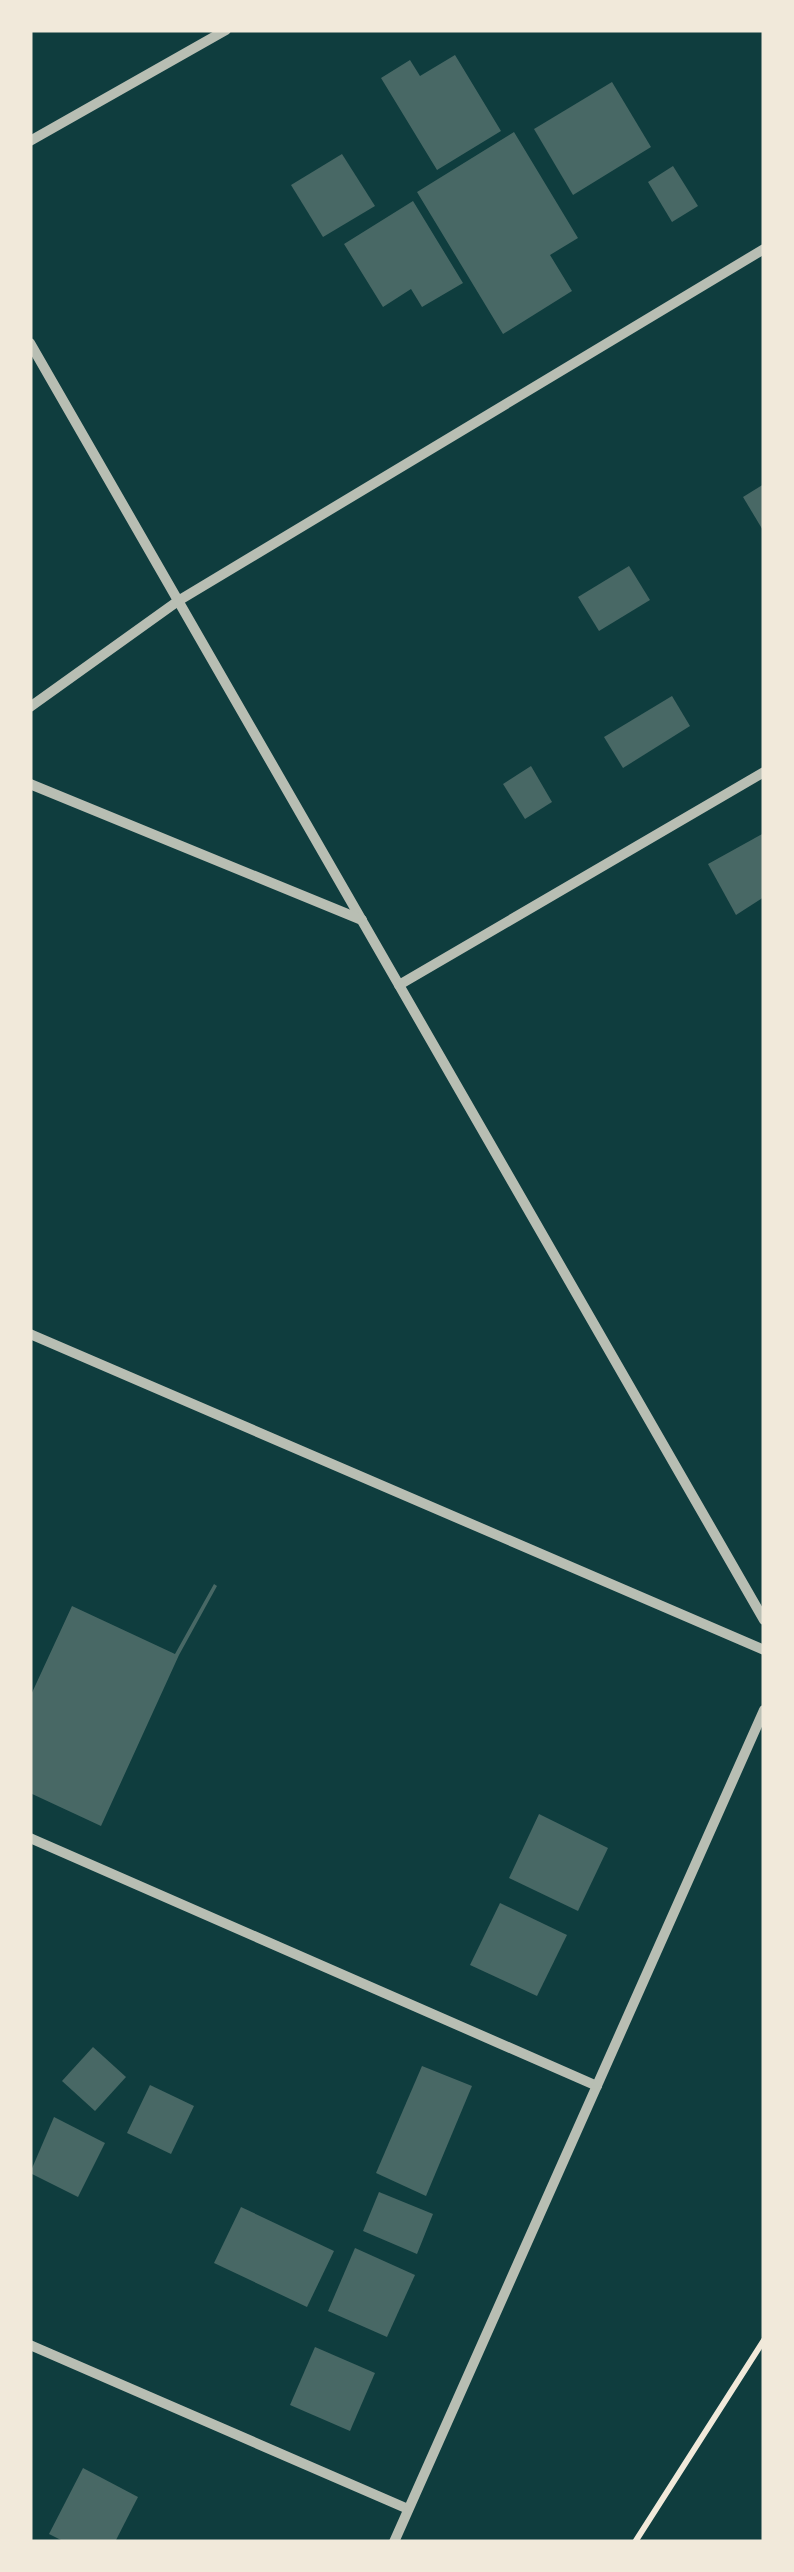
<svg xmlns="http://www.w3.org/2000/svg" width="794" height="2572" font-family="Signika,sans-serif">
	<style>
		.building { fill: #486865 }
		.lines { fill: none; stroke-linecap: round; stroke-linejoin: round }
		.path { stroke: #f1e9da; stroke-width: 6 }
		.minor { stroke: #b8beb3; stroke-width: 10 }
	</style>
	<rect width="100%" height="100%" fill="#0f3d3e"/>
	<g class="building">
		<polygon points="455,55 501,131 437,170 381,78 410,60 420,76"/>
		<polygon points="612,82 651,147 573,195 534,129"/>
		<polygon points="514,132 578,238 550,255 572,291 503,334 417,192"/>
		<polygon points="342,154 375,206 323,237 291,185"/>
		<polygon points="673,166 698,206 672,222 648,182"/>
		<polygon points="413,201 463,283 422,307 411,289 383,307 344,244"/>
		<polygon points="764,484 764,532 743,497"/>
		<polygon points="629,566 650,600 599,631 578,597"/>
		<polygon points="672,696 690,726 623,768 604,737"/>
		<polygon points="531,766 552,802 525,819 503,784"/>
		<polygon points="764,833 764,897 736,915 708,864"/>
		<polygon points="214,1584 217,1586 179,1655 101,1826 30,1793 30,1697 72,1606 175,1654"/>
		<polygon points="539,1814 608,1848 578,1911 509,1878"/>
		<polygon points="500,1903 567,1935 537,1996 470,1965"/>
		<polygon points="93,2047 126,2077 95,2111 62,2081"/>
		<polygon points="422,2066 472,2086 426,2196 376,2173"/>
		<polygon points="150,2085 194,2106 171,2154 127,2133"/>
		<polygon points="54,2117 105,2143 78,2197 30,2173"/>
		<polygon points="379,2192 433,2214 417,2254 363,2231"/>
		<polygon points="241,2207 334,2251 307,2307 214,2263"/>
		<polygon points="355,2248 415,2275 387,2337 328,2311"/>
		<polygon points="315,2347 375,2373 350,2431 290,2405"/>
		<polygon points="83,2468 138,2497 115,2542 65,2542 49,2534"/>
	</g>
	<g class="lines">
		<polyline class="path" points="635,2542 764,2340"/>
		<g class="minor">
			<polyline points="30,141 226,30"/>
			<polyline points="30,343 764,1620"/>
			<polyline points="30,707 178,601 764,249"/>
			<polyline points="30,784 362,920"/>
			<polyline points="399,985 764,772"/>
			<polyline points="30,1334 764,1650"/>
			<polyline points="30,1838 597,2086"/>
			<polyline points="30,2345 408,2509"/>
			<polyline points="394,2542 764,1710"/>
		</g>
	</g>
	<rect width="794" height="2572" fill="none" stroke="#f1e9da" stroke-width="65"/>
</svg>
